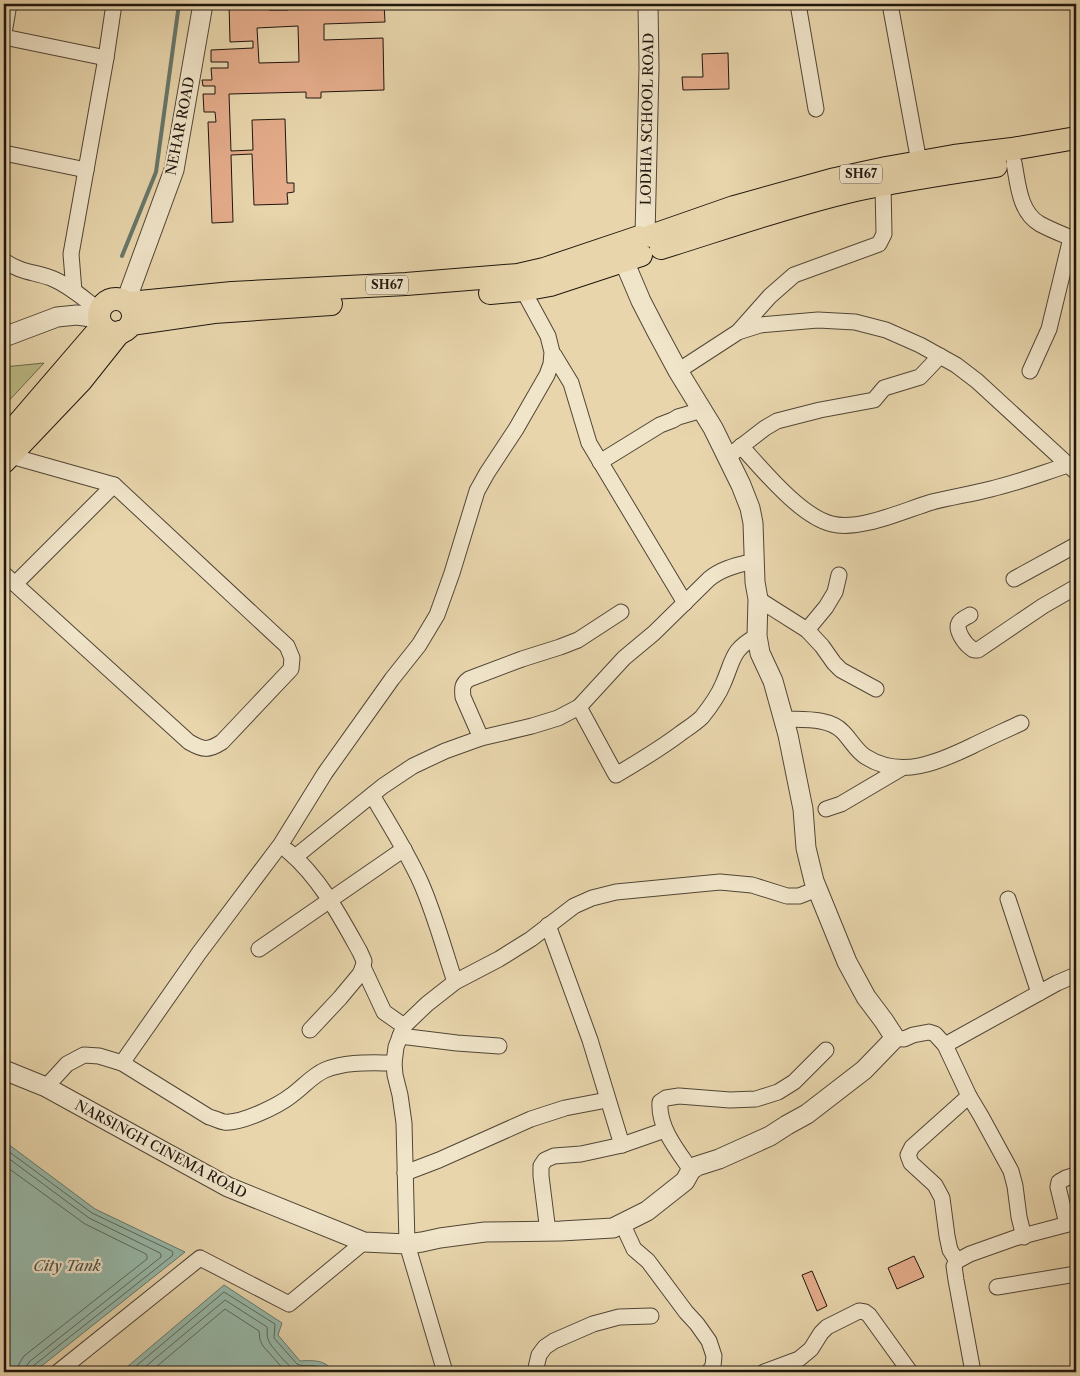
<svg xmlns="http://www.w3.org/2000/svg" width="1080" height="1376" font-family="'Libre Caslon Text',serif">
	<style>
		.green { fill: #bcbc86; stroke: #6e694a }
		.water { fill: #97b9aa; stroke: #67786c }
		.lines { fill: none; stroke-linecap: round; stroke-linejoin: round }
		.shore { stroke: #5b685c; stroke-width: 1 }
		.stream { stroke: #67786c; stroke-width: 4 }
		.building { fill: #e4ac8b; stroke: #1f160e; fill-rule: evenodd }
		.minor-casing { stroke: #514636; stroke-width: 17 }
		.tertiary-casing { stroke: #514636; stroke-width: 21 }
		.primary-casing { stroke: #1f160e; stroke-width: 24 }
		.minor { stroke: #f0e4c9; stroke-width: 15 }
		.tertiary { stroke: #f0e4c9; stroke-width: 19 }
		.primary { stroke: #e8d5ac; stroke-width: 22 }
		.labels { text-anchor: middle; stroke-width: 4.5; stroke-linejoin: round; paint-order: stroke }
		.shield { fill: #f0e4c9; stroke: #5e5446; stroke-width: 1 }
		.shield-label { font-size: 12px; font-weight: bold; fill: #1f160e }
		.street-label { font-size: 14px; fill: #1f160e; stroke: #f0e4c9 }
		.water-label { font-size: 15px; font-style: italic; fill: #494f45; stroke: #f0e4c9 }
	</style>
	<rect width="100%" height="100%" fill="#e8d5ac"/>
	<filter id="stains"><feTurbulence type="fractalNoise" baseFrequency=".004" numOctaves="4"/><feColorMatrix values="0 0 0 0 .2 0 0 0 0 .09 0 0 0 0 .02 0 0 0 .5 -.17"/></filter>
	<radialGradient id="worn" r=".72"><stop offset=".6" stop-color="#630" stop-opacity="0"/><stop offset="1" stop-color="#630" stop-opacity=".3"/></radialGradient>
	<polygon class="green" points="44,363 4,406 4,367"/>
	<g class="water">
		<polygon points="4,1141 95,1209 185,1252 34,1372 4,1372"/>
		<path d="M224,1285L282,1323L278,1335L300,1361C313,1360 327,1360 333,1372H121Z"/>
	</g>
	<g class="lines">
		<g class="shore">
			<polyline points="4,1148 92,1213 172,1251 173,1253 172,1256 33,1366 31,1372"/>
			<polyline points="4,1155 89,1218 160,1253 161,1255 161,1257 29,1362 26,1367 25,1372"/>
			<polyline points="4,1165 85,1224 146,1254 147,1256 147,1259 24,1356 19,1364 18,1372"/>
			<path d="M129,1372L224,1292L275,1324L274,1338L297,1364C310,1369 314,1361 328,1372"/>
			<path d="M139,1372L225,1300L267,1327C268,1331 266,1335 268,1339C269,1345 291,1369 296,1371C303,1374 310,1370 316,1372"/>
			<polyline points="150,1372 225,1309 259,1331 260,1340 263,1346 286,1372"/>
		</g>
		<polyline class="stream" points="122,256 156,172 179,4"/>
	</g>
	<g class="building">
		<path d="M229,4H269V10H288V4H324V6L384,4L385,22L324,24V40L383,38L384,90L321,92V98H306V92L229,94L231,151L253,150L252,120L285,119L287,183H294V192L287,193L288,204L254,205L252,154L231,155L233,222L212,223L208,122H216L215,112H204L203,94H215V86H203L202,80H212L211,68H228V62H211V50L253,48V41L230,42ZM298,26L299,62L259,63L257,28Z"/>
		<polygon points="728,53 729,89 683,90 682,77 703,77 702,54"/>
		<polygon points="914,1256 924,1277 897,1289 888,1268"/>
		<polygon points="812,1271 827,1306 817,1311 802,1275"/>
	</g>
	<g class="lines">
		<defs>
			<g id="minor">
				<polyline points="798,4 816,109"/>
				<polyline points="890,4 919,162"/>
				<polyline points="4,33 9,4"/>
				<polyline points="4,37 106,58"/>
				<polyline points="4,153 86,170"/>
				<path d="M1014,163C1018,183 1019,212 1040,224C1051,230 1064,235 1076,240"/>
				<path d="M4,261C20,272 34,272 51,278C69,285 84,299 99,310"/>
				<polyline points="74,291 71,254 106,58 114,4"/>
				<polyline points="739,331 770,296 794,275 879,244 884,234 883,185"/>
				<polyline points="552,361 554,355 571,383 589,443 685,603"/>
				<polyline points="678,371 738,332 760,325 818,320 855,322 886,330 920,345 956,365 977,381 1076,472"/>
				<polyline points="1030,371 1049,329 1071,238"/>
				<path d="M741,446C762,469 801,517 832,524C860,531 905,510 932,502C951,497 972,494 991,489C1017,483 1043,473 1068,465"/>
				<polyline points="734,452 765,428 777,421 820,410 874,400 884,388 920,377 940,356"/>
				<polyline points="600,462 660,425 673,420 678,417 702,410"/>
				<path d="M4,574L189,742C203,750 208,751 222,742L291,669L292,658L287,646L114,485L11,456"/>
				<polyline points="1014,579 1076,545"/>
				<polyline points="15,584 114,485"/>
				<polyline points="758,599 807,630 822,646 834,663 841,670 876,689"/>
				<path d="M970,615C967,617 961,619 959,623C955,630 965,644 971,648C974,651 974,650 978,650L1043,606L1076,587"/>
				<polyline points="807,630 826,607 835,592 839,575"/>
				<path d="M579,707L616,775C638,762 660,749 681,733C688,728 696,723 702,717C710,707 718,696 723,684C734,659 731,650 757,636"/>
				<path d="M784,719C802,720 829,717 843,732C851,740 856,751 866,757C901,779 939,762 972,746C988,738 1004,731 1021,723"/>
				<path d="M481,738L463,697C462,688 462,684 469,679L522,659L560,647L578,640L621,612"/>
				<path d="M372,795C389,824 407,852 421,883C435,915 444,949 455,982"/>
				<polyline points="826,809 841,804 902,768"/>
				<path d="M288,851C320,878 340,916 360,952L364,961L363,967L360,974L340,998L310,1030"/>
				<path d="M295,857L383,786L413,766L445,751L481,738L532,726L558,718L579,707L624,658L654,633L709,579C722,568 738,565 754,561"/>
				<polyline points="1008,899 1039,993"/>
				<polyline points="548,925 590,1040 622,1145"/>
				<polyline points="259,949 404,849"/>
				<polyline points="363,967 384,1012 404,1026"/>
				<polyline points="400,1036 457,1043 499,1046"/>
				<polyline points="895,1038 904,1039 913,1035 929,1032 935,1034 945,1045 969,1096 981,1116 1011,1171 1015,1186 1019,1217 1024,1237"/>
				<polyline points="945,1045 1057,983 1076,975"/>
				<polyline points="122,1063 199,953 281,844 325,773 392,679 419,645 437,615 452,573 477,491 487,473 516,429 547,375 551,364 552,352 548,336 523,290"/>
				<path d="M46,1087L67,1064L84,1055L99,1056L122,1063L209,1117C214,1118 219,1121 224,1122C241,1124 278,1106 292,1095C303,1087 313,1075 325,1070C347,1061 371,1063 394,1063"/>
				<path d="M691,1170C677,1150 658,1127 660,1102L666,1098L679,1096L730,1100L756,1099L778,1092L794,1082L826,1050"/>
				<polyline points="405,1173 439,1160 531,1119 565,1108 607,1100"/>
				<polyline points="622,1223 634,1249 648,1261 686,1312 697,1324 709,1341 714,1356 713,1366 709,1372"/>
				<polyline points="1067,1224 1058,1187 1059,1182 1066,1178 1076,1175"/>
				<polyline points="548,1232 541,1176 541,1166 545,1160 554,1156 581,1154 622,1145 665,1130"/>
				<polyline points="957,1261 950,1250 947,1236 942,1198 935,1185 911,1163 908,1155 912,1147 969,1096"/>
				<polyline points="997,1287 1076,1274"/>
				<polyline points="58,1372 200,1258 289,1304 364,1242"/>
				<polyline points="445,1372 407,1244 404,1123 400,1095 395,1075 394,1063 396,1047 404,1026 427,1004 455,982 499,959 531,939 574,906 592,898 616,892 720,882 752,885 787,896 799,896 817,889"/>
				<polyline points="535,1372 539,1355 545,1347 554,1341 593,1324 619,1317 651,1316"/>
				<polyline points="764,1372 799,1359 811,1349 821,1333 827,1327 859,1311 865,1312 869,1315 910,1372"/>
				<polyline points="973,1372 956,1280 954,1266 957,1261 970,1254 1015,1238 1076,1222"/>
			</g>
			<g id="tertiary">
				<polyline points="645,235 649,68 648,4"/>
				<polyline points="126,301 174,170 203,4"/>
				<polyline points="4,337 57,317 77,315 99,318"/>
				<polyline points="4,1070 46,1087 228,1187 364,1242 407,1244 422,1242 440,1238 485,1232 561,1231 613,1228 647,1211 685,1181 691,1170 697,1166 719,1159 770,1136 787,1125 807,1114 864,1070 895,1038 884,1021 866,997 847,962 814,881 806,848 803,809 788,735 773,681 760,653 757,636 758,599 755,582 753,523 750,508 741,485 713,428 678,371 657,332 641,301 624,261"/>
			</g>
			<g id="primary">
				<polyline points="651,236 734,207 831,180 886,168 954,156 1012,149 1076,138"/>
				<path d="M661,248C722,229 782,208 843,193C893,181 945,174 996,166"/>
				<polyline points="490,293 523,290 550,285 641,255"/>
				<circle cx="116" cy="316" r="17"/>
				<polyline points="129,303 232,293 406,284 518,275 544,269 639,237"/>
				<polyline points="131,324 214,312 331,304"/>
				<polyline points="4,440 102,326"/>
				<polyline points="4,462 81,381 120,332"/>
			</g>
		</defs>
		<use href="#minor" class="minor-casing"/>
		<use href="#tertiary" class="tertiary-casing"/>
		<use href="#primary" class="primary-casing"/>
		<use href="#minor" class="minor"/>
		<use href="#tertiary" class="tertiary"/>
		<use href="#primary" class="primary"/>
	</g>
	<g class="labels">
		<g class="shield">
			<rect x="840" y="164.5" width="42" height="19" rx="4"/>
			<rect x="366" y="275.5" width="42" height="19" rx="4"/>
		</g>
		<g class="shield-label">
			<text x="861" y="178">SH67</text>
			<text x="387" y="289">SH67</text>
		</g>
		<g class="street-label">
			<text transform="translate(647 119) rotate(-89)" y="5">LODHIA SCHOOL ROAD</text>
			<text transform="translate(180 126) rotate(-79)" y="5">NEHAR ROAD</text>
			<text transform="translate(161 1149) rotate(28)" y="5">NARSINGH CINEMA ROAD</text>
		</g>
		<g class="water-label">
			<text x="67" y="1271">City Tank</text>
		</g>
	</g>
	<rect width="1080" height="1376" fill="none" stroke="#e8d5ac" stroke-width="20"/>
	<rect x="5" y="5" width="1070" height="1366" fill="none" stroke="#1f160e" stroke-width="2.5"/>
	<rect x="10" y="10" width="1060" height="1356" fill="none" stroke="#1f160e"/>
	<rect width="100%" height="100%" filter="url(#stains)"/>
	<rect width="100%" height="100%" fill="url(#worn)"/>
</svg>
